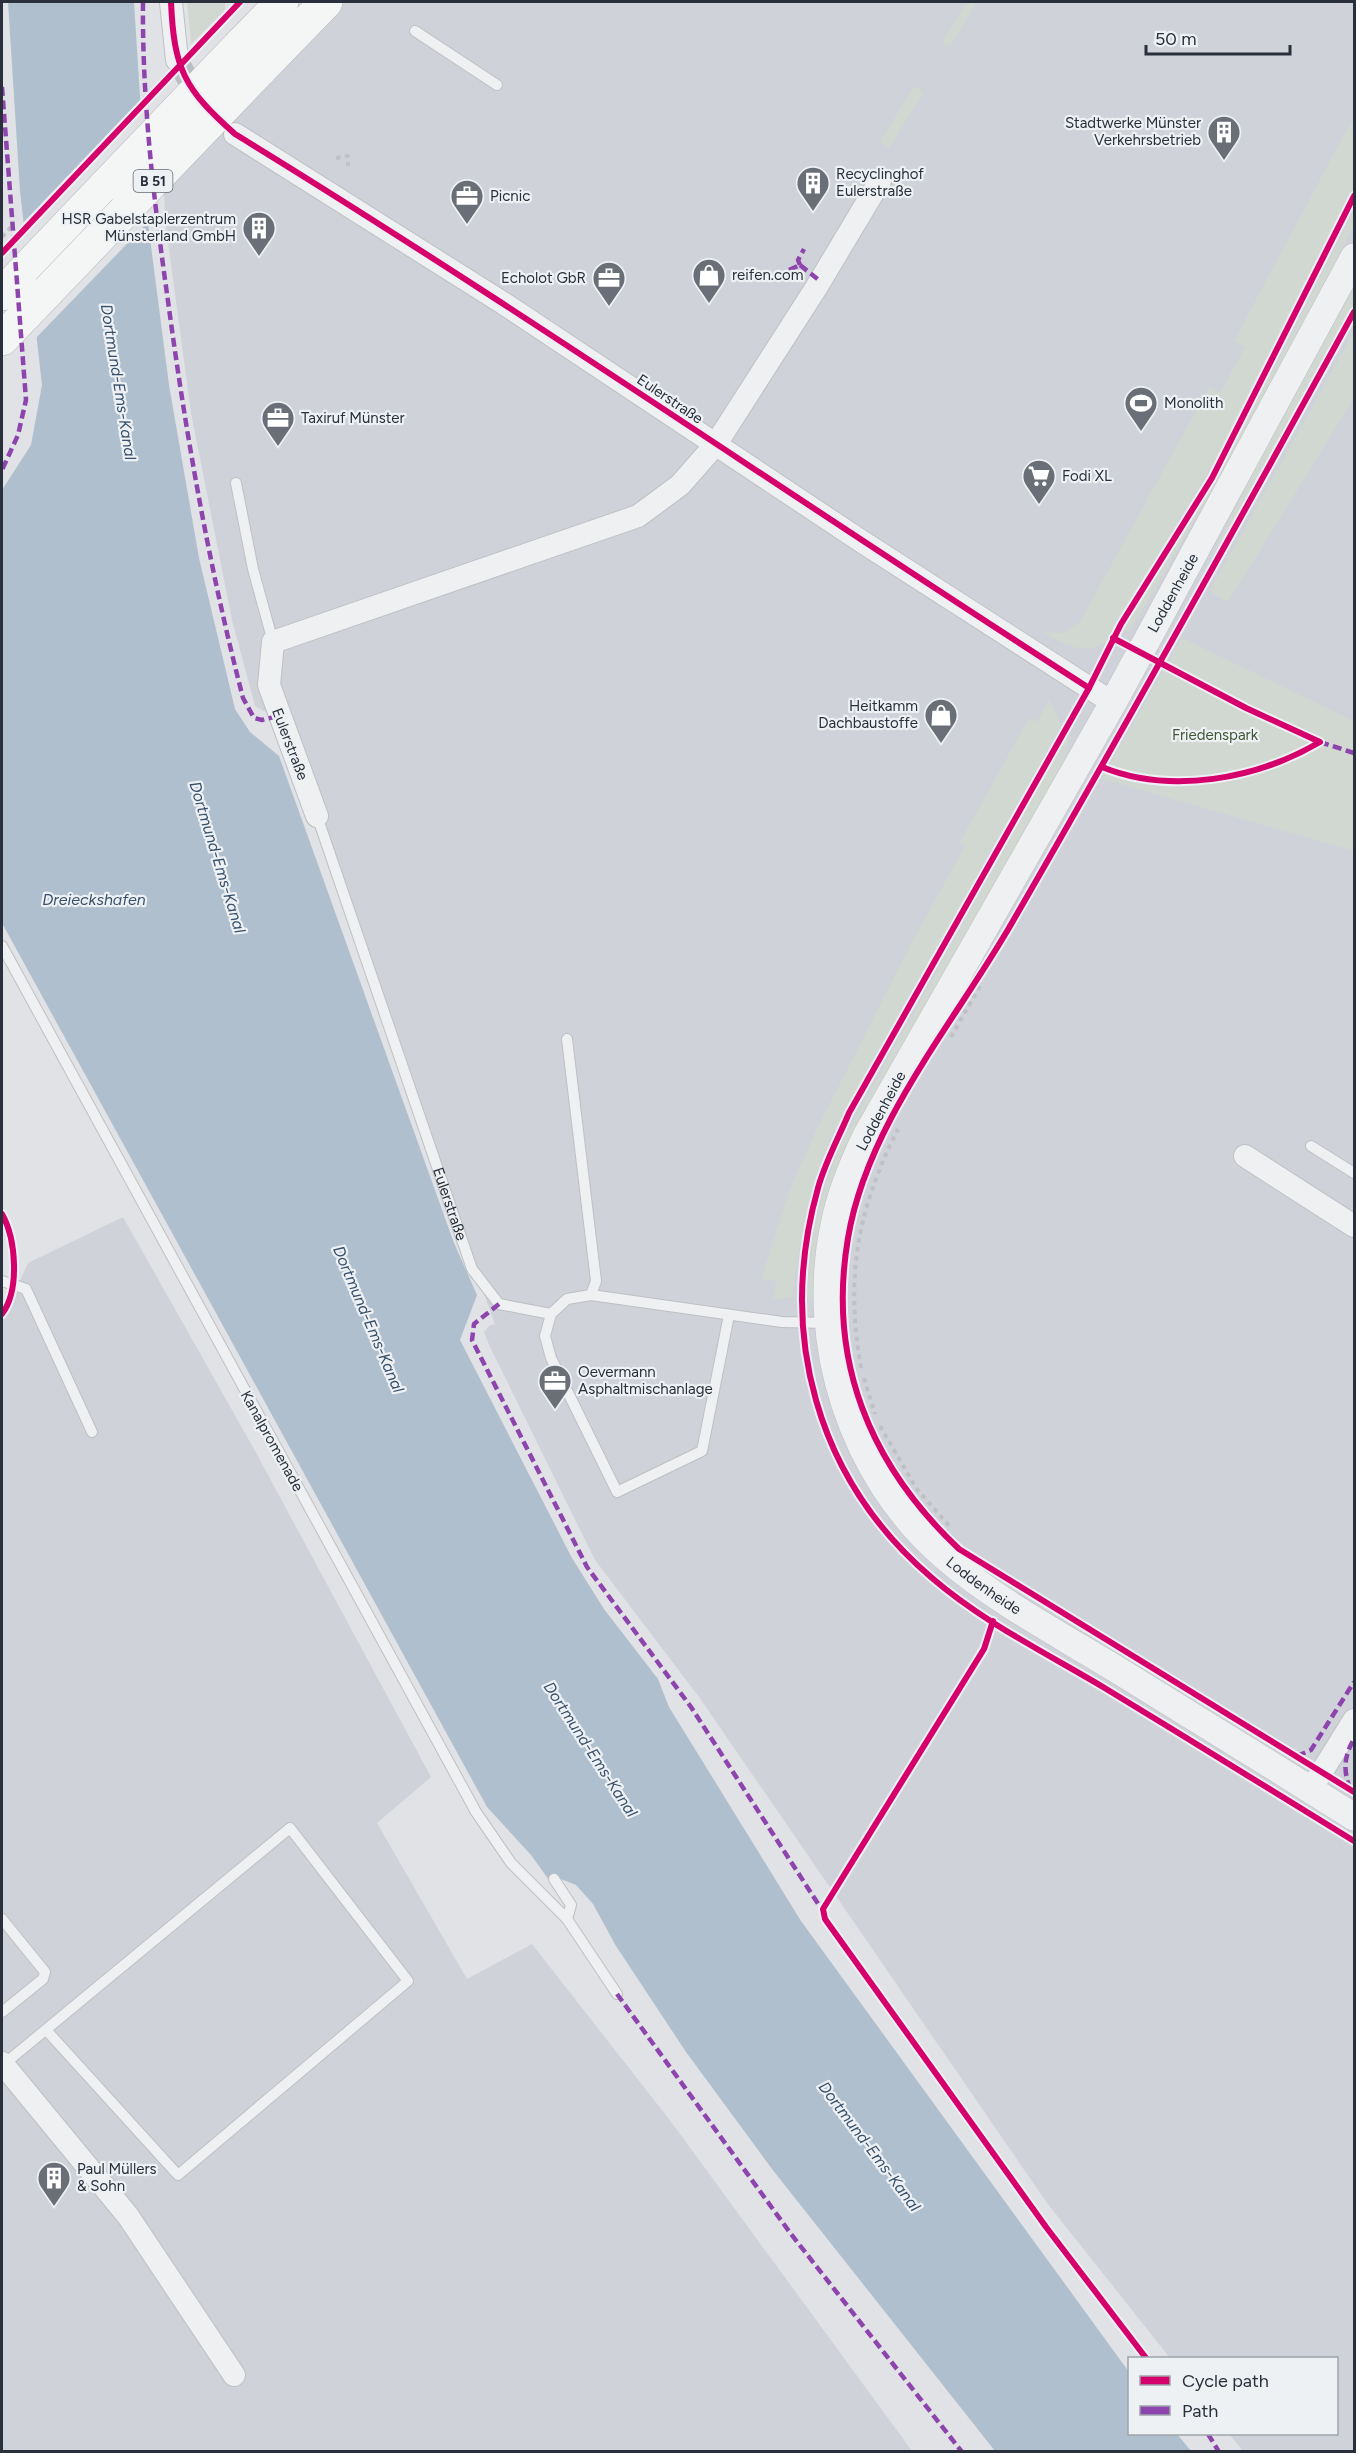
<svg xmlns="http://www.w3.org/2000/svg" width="1356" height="2453" font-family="Figtree,sans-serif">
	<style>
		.built { fill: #cfd2d8 }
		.green { fill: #d1d8d1 }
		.water { fill: #b0bfce }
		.pier { fill: #e0e2e5 }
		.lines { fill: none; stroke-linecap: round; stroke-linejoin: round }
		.minor-tunnel { stroke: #bbbec3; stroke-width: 22; stroke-dasharray: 22 11; stroke-linecap: butt }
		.service-casing { stroke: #bec0c3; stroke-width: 12 }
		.minor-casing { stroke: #bec0c3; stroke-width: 24 }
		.tertiary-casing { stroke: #bec0c3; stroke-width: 28 }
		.trunk-casing { stroke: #b3b5b9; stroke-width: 34 }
		.path { stroke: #bfc1c4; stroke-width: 4; stroke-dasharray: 4.5 4.5; stroke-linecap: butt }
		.service { stroke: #eff0f2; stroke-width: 10 }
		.minor { stroke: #eff0f2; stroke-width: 22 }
		.tertiary { stroke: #eff0f2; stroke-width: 27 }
		.trunk { stroke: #f4f5f5; stroke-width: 33 }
		.trunk-bridge-casing { stroke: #b3b5b9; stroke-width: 34; stroke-linecap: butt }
		.trunk-bridge { stroke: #f4f5f5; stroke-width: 33 }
		.quiet { stroke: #8e44ad; stroke-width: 4.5; stroke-dasharray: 9 4.5; stroke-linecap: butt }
		.cycleway-casing { stroke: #eef1f4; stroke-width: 10 }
		.cycleway { stroke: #d6006c; stroke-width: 6 }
		.labels { text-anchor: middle; stroke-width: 4.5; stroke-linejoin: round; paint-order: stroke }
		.shield { fill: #eef1f4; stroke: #646a73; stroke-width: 1.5 }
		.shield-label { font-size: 14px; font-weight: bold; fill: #29303c }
		.poi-label { font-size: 15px; fill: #29303c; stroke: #eef1f4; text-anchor: start }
		.street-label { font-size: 15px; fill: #29303c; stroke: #eef1f4 }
		.park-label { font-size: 15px; fill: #3e5737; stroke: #eef1f4 }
		.water-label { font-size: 16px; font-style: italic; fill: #37506c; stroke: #eef1f4 }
	</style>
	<rect width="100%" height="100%" fill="#e0e2e5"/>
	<g class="built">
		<polygon points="341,2 1354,2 1354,2451 1243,2451 1229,2434 1336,2434 1336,2358 1170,2358 1047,2203 699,1697 595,1560 490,1347 484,1332 489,1326 495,1324 311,816 283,709 266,712 255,706 232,620 191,413 165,219 164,187"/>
		<polygon points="123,1217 254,1449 431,1777 377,1823 467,1979 532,1944 672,2123 912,2451 2,2452 2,1321 28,1263"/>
	</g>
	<g class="green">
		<polygon points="187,2 225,2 225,10 191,44"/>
		<polygon points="967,2 977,2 950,47 942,42"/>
		<polygon points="914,86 924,92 889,148 880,142"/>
		<path d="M1354,116V191L1240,419L1106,642C1083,656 1064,644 1043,632L1063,633L1080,622L1209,387L1220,393L1245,347L1234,341Z"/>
		<polygon points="1354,210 1354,225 1293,348 1152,594 1129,632 1123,630 1222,464 1292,335"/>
		<polygon points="1354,288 1354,304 1231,527 1209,561 1275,430"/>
		<polygon points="1354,332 1354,398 1228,602 1213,594 1211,589"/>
		<polygon points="1182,638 1354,721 1354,851 1102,779"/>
		<polygon points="1049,700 1061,725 833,1133 814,1182 802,1232 792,1297 773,1300 776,1281 761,1279 790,1189 816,1131 912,942 965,846 960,843 964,835 1029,718 1037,722"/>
		<path d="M1069,733L1066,755L1059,770L918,1020L814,1296L808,1303C808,1246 820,1196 841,1144Z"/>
	</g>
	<polygon class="water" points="8,2 134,2 148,223 169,385 199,558 235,709 250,732 279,756 454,1243 477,1295 460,1340 572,1558 604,1609 658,1679 669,1707 801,1921 1129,2372 1130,2434 1177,2434 1191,2451 995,2451 772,2169 686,2052 616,1946 593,1904 576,1885 558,1878 549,1880 531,1855 487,1807 2,923 2,490 31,445 42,385 20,191"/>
	<polygon class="pier" points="143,97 151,219 34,340 20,226"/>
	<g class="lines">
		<polyline class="minor-tunnel" points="177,60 201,102"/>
		<defs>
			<g id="service">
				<polyline points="415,31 497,85"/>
				<polyline points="236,483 253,569 273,642"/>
				<path id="s1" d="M317,816L472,1269L499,1304L551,1314"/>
				<polyline points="2,946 476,1812 511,1863 567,1919 571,1905 554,1879"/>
				<polyline points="567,1039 596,1281 591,1295"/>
				<polyline points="1311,1146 1354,1173"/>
				<polyline points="2,1281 26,1289 92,1432"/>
				<polyline points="729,1315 702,1451 617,1492 551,1358 545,1336 551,1314 567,1299 591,1295 782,1322 827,1323"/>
				<polyline points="2,1919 45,1972 43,1979 2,2012"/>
				<polyline points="567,1919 617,1994"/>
				<polyline points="3,2065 290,1828 408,1981 178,2175 47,2031"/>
			</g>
			<g id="minor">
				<polyline points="171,2 177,60"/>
				<polyline points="235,134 503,303 861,541 1113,703"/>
				<polyline points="317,816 269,685 273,642 638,516 680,485 716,444 816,288 880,181"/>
				<polyline points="1245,1156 1354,1226"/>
				<polyline points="1311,1789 1354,1720"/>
				<polyline points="2,2063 128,2216 234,2375"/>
			</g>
			<g id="tertiary">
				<path id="s2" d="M1354,257L1113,703L866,1136C852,1165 840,1194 834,1225C809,1344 852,1477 945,1557C996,1601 1059,1634 1116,1669C1195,1718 1275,1767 1354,1817"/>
			</g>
			<g id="trunk">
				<polyline points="240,45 282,2"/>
				<polyline points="259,71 326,2"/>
				<polyline points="2,294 107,184"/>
				<polyline points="2,339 48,291"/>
			</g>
		</defs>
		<use href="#service" class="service-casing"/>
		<use href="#minor" class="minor-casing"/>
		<use href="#tertiary" class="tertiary-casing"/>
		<use href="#trunk" class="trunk-casing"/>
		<g class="path">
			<polyline points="336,158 348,156 348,166"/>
			<polyline points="2,237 13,225"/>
			<polyline points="951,1037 981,984"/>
			<path d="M861,1368C845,1278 857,1210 898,1129"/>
			<polyline points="864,1378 875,1414"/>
			<polyline points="880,1426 916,1488 951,1528"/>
		</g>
		<use href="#service" class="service"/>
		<use href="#minor" class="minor"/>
		<use href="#tertiary" class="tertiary"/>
		<use href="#trunk" class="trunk"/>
		<defs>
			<g id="trunk-bridge">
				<polyline points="107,184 240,45"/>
				<polyline points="48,291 259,71"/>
			</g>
		</defs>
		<use href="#trunk-bridge" class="trunk-bridge-casing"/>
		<use href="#trunk-bridge" class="trunk-bridge"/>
		<g class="quiet">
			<path d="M143,2C142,102 154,202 168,301C186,435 209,567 243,698L254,718L262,720L278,716"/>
			<polyline points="2,87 26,400 18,435 2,470"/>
			<polyline points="800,265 820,281"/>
			<polyline points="800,265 798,260 804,249"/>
			<polyline points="789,270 800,265"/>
			<polyline points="1320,742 1354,753"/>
			<polyline points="499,1304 474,1324 472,1340 587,1567 691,1707 824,1913"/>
			<polyline points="1297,1756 1311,1750 1354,1682"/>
			<path d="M1350,1789C1343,1770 1344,1756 1354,1739"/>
			<polyline points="617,1994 791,2234 962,2452"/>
			<polyline points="1208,2434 1219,2452"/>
		</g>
		<defs>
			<g id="cycleway">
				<path d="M171,2C174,69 184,89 235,134C524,311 803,505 1089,688"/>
				<path d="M1354,196L1212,478L1121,624L1089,688L849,1113C839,1137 825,1162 818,1188C777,1334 816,1479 932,1578C983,1622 1046,1653 1103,1687C1187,1738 1271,1790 1354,1841"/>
				<polyline points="2,253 240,2"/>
				<path d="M1354,312C1242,516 1129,720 1013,921C956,1021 867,1123 848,1238C827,1361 870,1465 959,1549L1354,1792"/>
				<path d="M1102,767C1171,795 1257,779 1320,742L1246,708L1113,638"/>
				<path d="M2,1214C16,1239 20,1290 2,1314"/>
				<polyline points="993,1621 984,1649 823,1909 825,1919 1046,2227 1146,2358"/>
			</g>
		</defs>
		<use href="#cycleway" class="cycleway-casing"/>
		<use href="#cycleway" class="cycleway"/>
	</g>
	<defs>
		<symbol id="building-pin" viewBox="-11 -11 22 30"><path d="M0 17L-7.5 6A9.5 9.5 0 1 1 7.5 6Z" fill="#696e77" stroke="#eef1f4"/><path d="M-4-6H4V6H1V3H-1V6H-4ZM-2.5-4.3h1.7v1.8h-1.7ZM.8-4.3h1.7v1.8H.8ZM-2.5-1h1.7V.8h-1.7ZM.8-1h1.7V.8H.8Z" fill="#fff"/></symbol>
		<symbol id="office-pin" viewBox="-11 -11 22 30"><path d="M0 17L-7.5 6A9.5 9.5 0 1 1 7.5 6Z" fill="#696e77" stroke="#eef1f4"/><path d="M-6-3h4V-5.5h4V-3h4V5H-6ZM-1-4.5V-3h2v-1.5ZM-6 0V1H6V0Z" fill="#fff"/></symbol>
		<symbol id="shop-pin" viewBox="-11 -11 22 30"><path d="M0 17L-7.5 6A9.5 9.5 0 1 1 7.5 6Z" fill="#696e77" stroke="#eef1f4"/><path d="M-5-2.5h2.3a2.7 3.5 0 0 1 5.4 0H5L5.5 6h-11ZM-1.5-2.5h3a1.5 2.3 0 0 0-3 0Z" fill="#fff"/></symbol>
		<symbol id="stadium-pin" viewBox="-11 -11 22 30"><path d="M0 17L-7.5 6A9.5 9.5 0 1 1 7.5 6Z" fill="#696e77" stroke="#eef1f4"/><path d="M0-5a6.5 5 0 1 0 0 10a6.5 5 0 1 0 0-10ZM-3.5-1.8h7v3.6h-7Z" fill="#fff"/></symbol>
		<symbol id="supermarket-pin" viewBox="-11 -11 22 30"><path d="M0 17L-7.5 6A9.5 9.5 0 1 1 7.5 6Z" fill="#696e77" stroke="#eef1f4"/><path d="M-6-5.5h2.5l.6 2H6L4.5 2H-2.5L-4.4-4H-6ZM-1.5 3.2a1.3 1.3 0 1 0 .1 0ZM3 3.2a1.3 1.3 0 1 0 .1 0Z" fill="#fff"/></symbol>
	</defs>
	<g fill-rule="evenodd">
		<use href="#building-pin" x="1205" y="113" width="38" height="52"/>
		<use href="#building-pin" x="794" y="164" width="38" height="52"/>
		<use href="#office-pin" x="448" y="177" width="38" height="52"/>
		<use href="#building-pin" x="240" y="209" width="38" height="52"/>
		<use href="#shop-pin" x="690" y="256" width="38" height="52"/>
		<use href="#office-pin" x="590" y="259" width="38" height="52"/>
		<use href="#stadium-pin" x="1122" y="384" width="38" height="52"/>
		<use href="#office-pin" x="259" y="399" width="38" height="52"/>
		<use href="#supermarket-pin" x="1020" y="457" width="38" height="52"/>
		<use href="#shop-pin" x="922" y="696" width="38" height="52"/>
		<use href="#office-pin" x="536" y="1362" width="38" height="52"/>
		<use href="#building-pin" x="35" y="2159" width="38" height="52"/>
	</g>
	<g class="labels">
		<rect class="shield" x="133.5" y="170" width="39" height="22" rx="4.5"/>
		<g class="shield-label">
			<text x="153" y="186">B 51</text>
		</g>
		<g class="poi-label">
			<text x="1201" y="128" text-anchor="end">Stadtwerke Münster<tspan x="1201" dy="17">Verkehrsbetrieb</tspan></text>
			<text x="836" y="179">Recyclinghof<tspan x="836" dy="17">Eulerstraße</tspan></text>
			<text x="490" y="201">Picnic</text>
			<text x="236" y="224" text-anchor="end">HSR Gabelstaplerzentrum<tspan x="236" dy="17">Münsterland GmbH</tspan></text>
			<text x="732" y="280">reifen.com</text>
			<text x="586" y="283" text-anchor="end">Echolot GbR</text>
			<text x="1164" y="408">Monolith</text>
			<text x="301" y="423">Taxiruf Münster</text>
			<text x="1062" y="481">Fodi XL</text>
			<text x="918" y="711" text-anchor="end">Heitkamm<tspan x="918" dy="17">Dachbaustoffe</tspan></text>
			<text x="578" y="1377">Oevermann<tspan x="578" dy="17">Asphaltmischanlage</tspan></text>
			<text x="77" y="2174">Paul Müllers<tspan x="77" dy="17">&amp; Sohn</tspan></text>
		</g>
		<g class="street-label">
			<text transform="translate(670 399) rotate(34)" y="5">Eulerstraße</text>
			<text transform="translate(1173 593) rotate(-61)" y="5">Loddenheide</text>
			<text transform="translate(290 744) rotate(69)" y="5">Eulerstraße</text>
			<text transform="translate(881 1111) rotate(-62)" y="5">Loddenheide</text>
			<text dy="5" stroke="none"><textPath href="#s1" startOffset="410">Eulerstraße</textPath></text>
			<text transform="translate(272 1441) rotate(61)" y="5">Kanalpromenade</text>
			<text dy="5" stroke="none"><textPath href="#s2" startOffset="1515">Loddenheide</textPath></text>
		</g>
		<g class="park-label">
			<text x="1215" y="740">Friedenspark</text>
		</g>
		<g class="water-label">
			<text transform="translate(119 382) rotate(81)" y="6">Dortmund-Ems-Kanal</text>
			<text transform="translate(218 857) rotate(73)" y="6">Dortmund-Ems-Kanal</text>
			<text x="94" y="905">Dreieckshafen</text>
			<text transform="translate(369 1319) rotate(67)" y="6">Dortmund-Ems-Kanal</text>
			<text transform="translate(591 1749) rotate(57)" y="6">Dortmund-Ems-Kanal</text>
			<text transform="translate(870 2146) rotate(53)" y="6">Dortmund-Ems-Kanal</text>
		</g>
	</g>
	<rect width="1356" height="2453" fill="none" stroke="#29303c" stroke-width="6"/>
	<rect x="1128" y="2357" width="210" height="78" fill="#eef1f4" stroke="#9fa4aa" stroke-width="1.5"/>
	<rect x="1140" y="2376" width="30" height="9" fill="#d6006c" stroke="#9fa4aa" stroke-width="1.5"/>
	<text x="1182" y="2387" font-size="18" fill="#29303c">Cycle path</text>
	<rect x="1140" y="2406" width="30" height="9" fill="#8e44ad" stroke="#9fa4aa" stroke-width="1.5"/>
	<text x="1182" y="2417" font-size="18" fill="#29303c">Path</text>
	<path d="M1146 45v9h144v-9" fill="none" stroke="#29303c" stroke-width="3"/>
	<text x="1155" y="45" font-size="18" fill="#29303c" stroke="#eef1f4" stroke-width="4.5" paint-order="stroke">50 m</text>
</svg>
